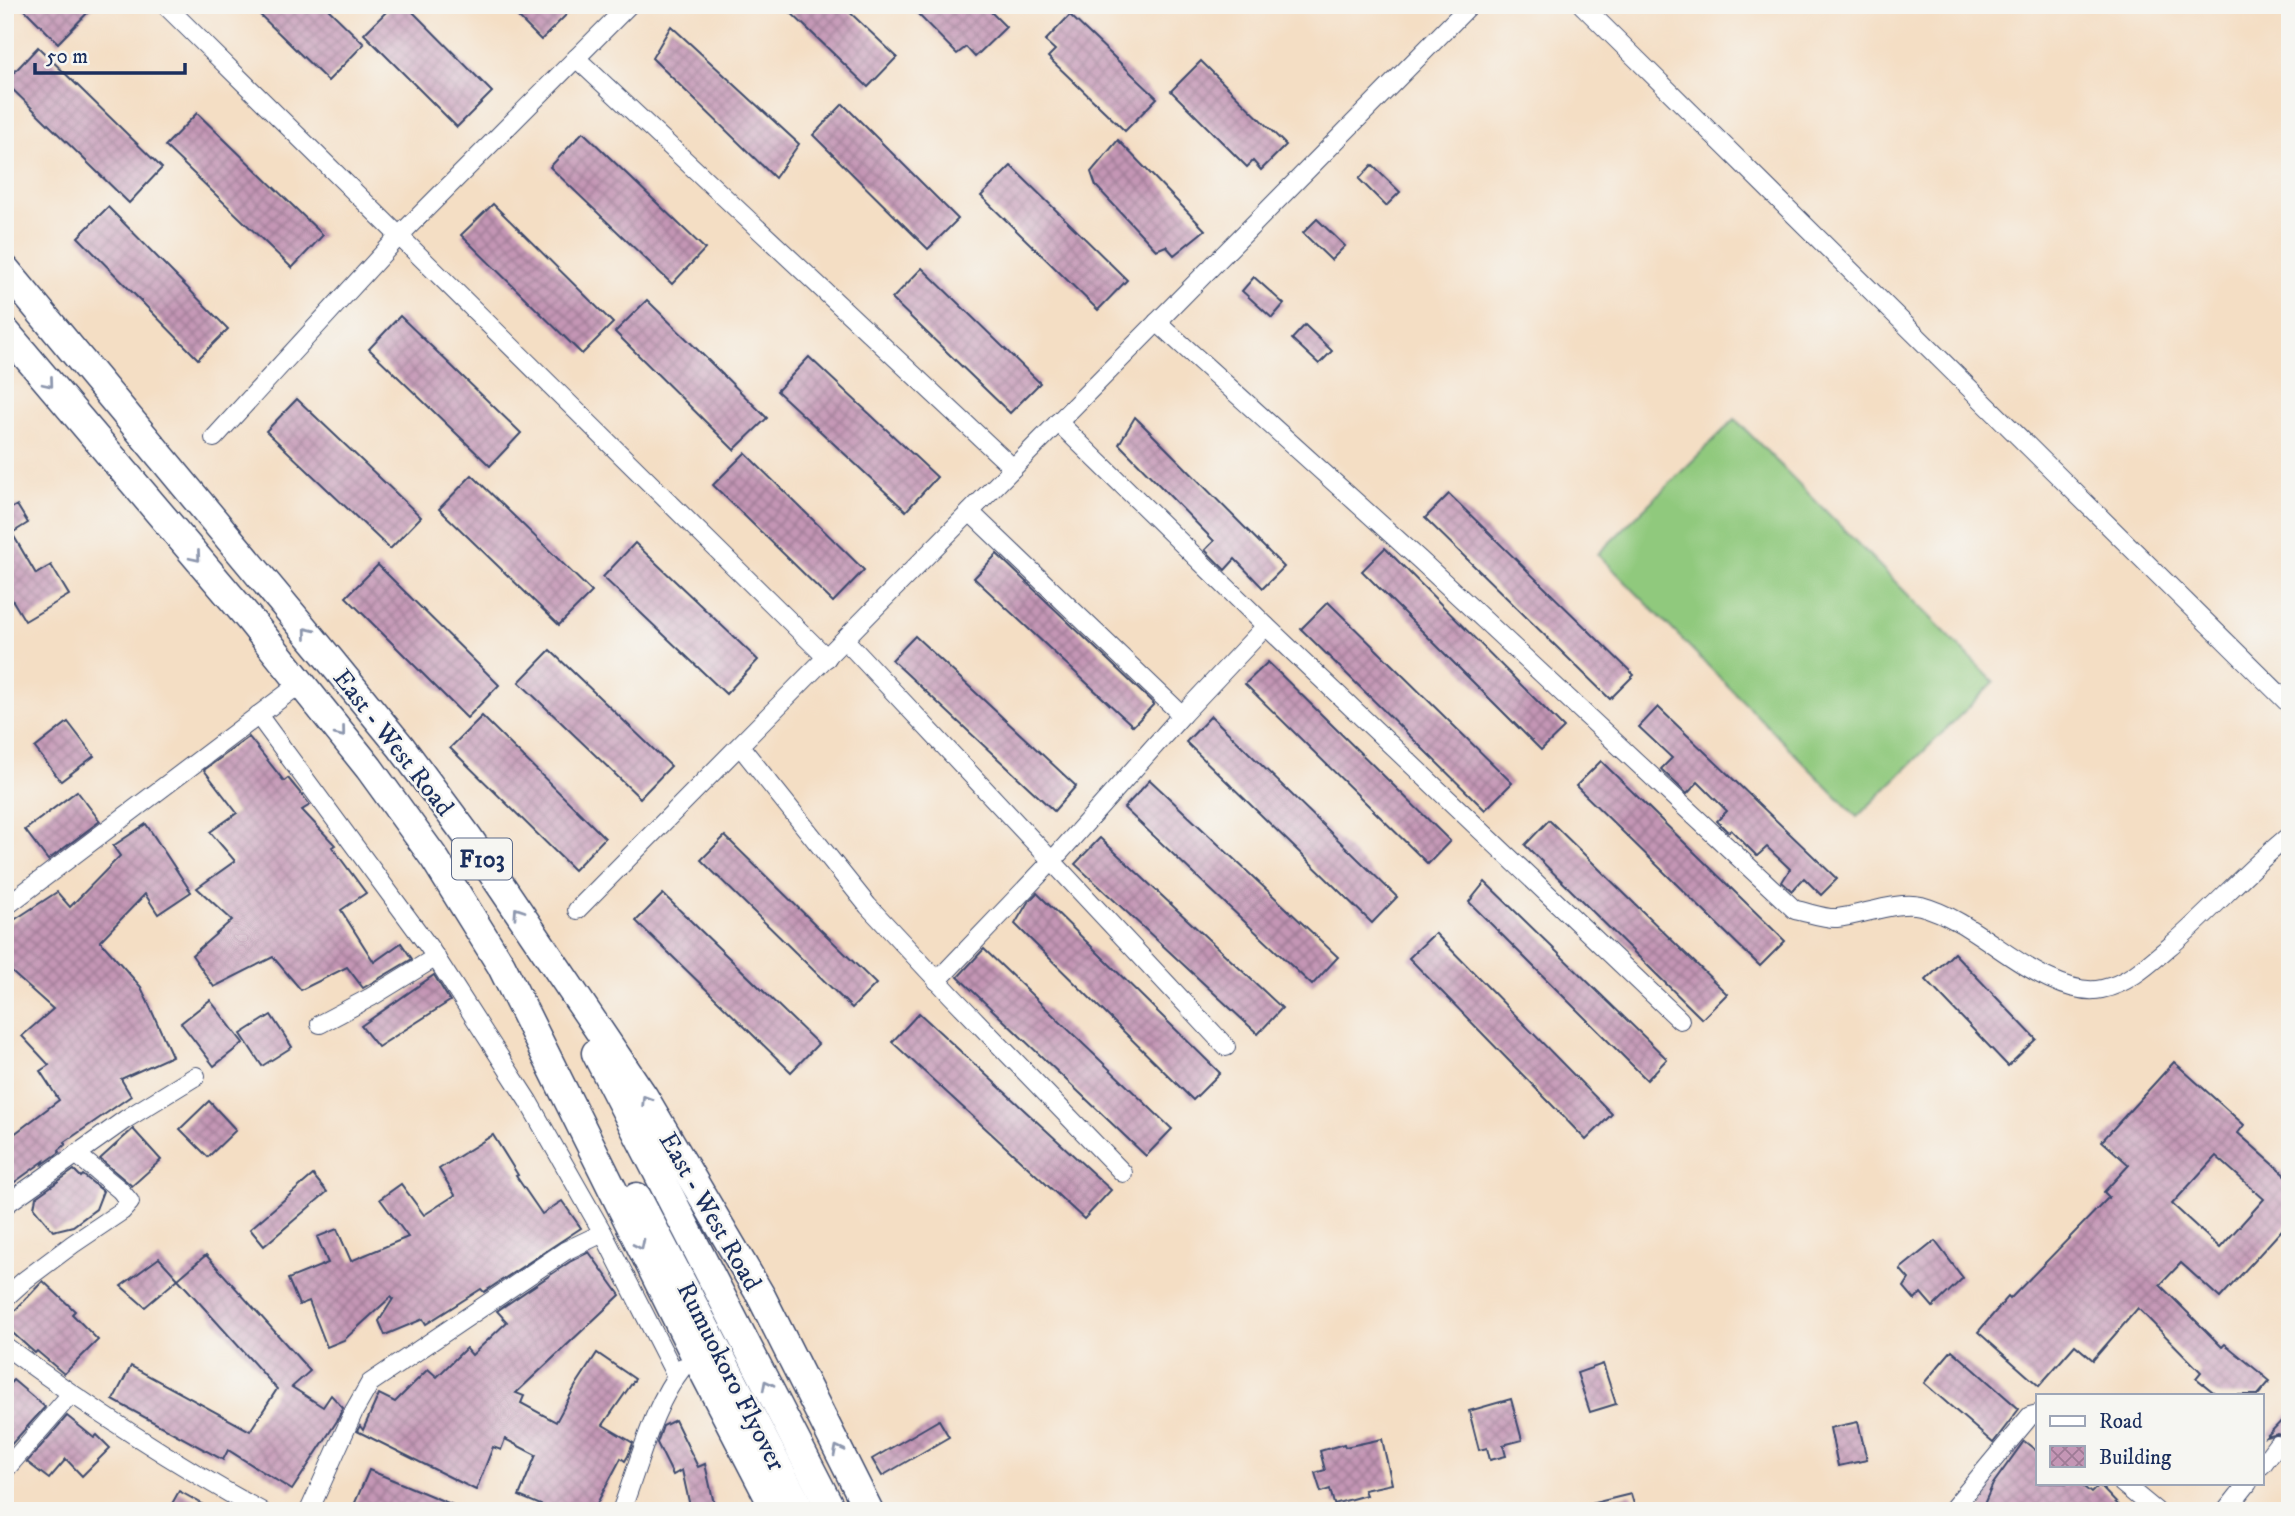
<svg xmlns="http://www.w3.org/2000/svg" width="2295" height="1516" font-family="'IM FELL DW Pica',serif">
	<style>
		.pitch { fill: #90c97d; stroke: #567c6e; stroke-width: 2 }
		.building { fill: url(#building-cross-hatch); fill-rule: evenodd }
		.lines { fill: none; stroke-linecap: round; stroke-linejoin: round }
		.street-casing { stroke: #3c496d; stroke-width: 20 }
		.primary-casing { stroke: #3c496d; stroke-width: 31 }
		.street { stroke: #fff; stroke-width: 18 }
		.primary { stroke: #fff; stroke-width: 28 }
		.oneway { stroke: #8d97ae }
		.labels { text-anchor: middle; stroke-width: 5; stroke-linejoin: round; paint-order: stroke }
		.shield { fill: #f6f6f2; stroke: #5d6b8a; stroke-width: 2 }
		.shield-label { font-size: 24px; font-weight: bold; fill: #1b2f5e }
		.street-label { font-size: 26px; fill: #1b2f5e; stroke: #f6f6f2 }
	</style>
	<defs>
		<pattern id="building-cross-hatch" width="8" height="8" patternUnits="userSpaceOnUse" patternTransform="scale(1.75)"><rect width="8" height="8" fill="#c496b5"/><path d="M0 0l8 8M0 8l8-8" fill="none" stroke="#9e7b96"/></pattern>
	</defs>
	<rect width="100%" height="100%" fill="#f6f6f2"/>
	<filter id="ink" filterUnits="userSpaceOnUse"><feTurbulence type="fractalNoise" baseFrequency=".0143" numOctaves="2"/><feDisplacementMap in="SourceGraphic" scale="14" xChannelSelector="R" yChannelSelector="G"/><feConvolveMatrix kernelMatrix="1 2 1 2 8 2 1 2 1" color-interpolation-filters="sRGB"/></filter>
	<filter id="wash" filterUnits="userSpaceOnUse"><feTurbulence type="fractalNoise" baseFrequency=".00686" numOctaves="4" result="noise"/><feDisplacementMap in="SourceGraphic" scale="28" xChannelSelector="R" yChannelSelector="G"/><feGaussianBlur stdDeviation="1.57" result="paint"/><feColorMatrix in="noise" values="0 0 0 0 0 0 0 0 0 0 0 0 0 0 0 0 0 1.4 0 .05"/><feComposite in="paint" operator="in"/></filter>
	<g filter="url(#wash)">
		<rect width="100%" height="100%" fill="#f4dec4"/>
		<polygon class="pitch" points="1735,419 1994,682 1857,817 1598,554"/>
		<g id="blocks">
			<g class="building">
				<polygon points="20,5 95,5 58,43"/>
				<polygon points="250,5 324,5 364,44 328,81"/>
				<polygon points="393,5 406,5 492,92 457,127 364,34"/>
				<polygon points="506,5 576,5 541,40"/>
				<polygon points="783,5 842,5 897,57 868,87"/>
				<polygon points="909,5 984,5 1006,27 975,57 966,47 957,54"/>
				<polygon points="1070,15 1157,98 1125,131 1048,57 1055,50 1045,41"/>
				<polygon points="671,26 799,144 775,178 652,58"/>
				<polygon points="38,47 162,168 129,203 5,82"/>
				<polygon points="1201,61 1286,145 1261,170 1253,161 1247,167 1171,91"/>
				<polygon points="843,104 958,219 928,249 813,135"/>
				<polygon points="197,113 323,235 292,268 165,146"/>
				<polygon points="583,132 705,249 672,284 550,167"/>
				<polygon points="1118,140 1205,230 1174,255 1166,246 1156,250 1096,186 1091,172"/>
				<polygon points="1372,165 1400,192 1386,206 1359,179"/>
				<polygon points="1011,166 1127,280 1098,310 981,196"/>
				<polygon points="493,204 613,323 582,354 461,235"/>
				<polygon points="108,207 228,329 198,359 78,237"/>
				<polygon points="1317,219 1345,246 1331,260 1303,233"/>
				<polygon points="922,268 1040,383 1010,413 892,299"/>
				<polygon points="1254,277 1284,304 1272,318 1242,291"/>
				<polygon points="647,300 767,418 734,450 615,332"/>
				<polygon points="400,316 521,433 490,466 369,349"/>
				<polygon points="1305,325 1332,351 1319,364 1292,339"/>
				<polygon points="809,357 937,477 906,511 777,391"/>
				<polygon points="297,399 421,517 390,549 266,431"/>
				<polygon points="1135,417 1284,567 1263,588 1235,559 1225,570 1205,550 1214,541 1119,444"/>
				<polygon points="745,453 864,570 833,602 713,485"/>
				<polygon points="472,475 592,592 559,625 439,509"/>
				<polygon points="1449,494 1634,675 1610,699 1425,518"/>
				<polygon points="17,505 28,523 12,533 36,574 51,565 69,595 25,621 5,588 5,512"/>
				<polygon points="635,543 758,660 726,694 603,577"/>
				<polygon points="1385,548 1564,728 1541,750 1362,571"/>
				<polygon points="997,554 1154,704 1133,726 974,578"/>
				<polygon points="378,565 499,685 467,718 346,597"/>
				<polygon points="1328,602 1512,783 1485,810 1301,629"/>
				<polygon points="915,636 1076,786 1054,811 892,660"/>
				<polygon points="550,650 671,766 640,798 519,682"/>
				<polygon points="1268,662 1450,841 1428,864 1245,684"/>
				<polygon points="1658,707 1837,879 1821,895 1804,878 1792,891 1782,882 1790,869 1767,847 1757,856 1731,830 1728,832 1717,821 1727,811 1698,782 1687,794 1661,769 1672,758 1639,727"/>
				<polygon points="482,716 605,838 574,870 450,748"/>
				<polygon points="1211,716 1397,897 1372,923 1186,742"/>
				<polygon points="68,722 94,756 61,781 35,748"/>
				<polygon points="249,737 284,781 288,778 310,805 302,810 335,845 332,847 366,893 341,910 374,962 401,943 412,959 363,988 347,967 301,990 273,957 214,987 192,955 232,920 197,888 235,861 210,832 237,813 204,770"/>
				<polygon points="1601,761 1785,941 1760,966 1576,786"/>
				<polygon points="1150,780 1338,957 1312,985 1124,808"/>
				<polygon points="77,791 100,821 48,860 25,830"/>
				<polygon points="1549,820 1727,994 1702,1019 1525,845"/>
				<polygon points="146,824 191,892 158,914 145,894 100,941 141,987 172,1056 121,1079 131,1096 65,1142 66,1144 59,1150 60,1152 43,1164 44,1161 5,1189 5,1141 59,1100 40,1071 49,1065 22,1036 53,1009 5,966 5,926 57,892 70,907 120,856 113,846"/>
				<polygon points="725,836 876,984 852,1008 701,860"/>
				<polygon points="1100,838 1282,1008 1258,1034 1075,864"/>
				<polygon points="1485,882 1667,1059 1647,1080 1469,902"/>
				<polygon points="1037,893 1220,1073 1193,1100 1015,924 1028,902"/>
				<polygon points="663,894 818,1044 791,1072 636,921"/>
				<polygon points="1435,933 1612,1114 1586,1140 1409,958"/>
				<polygon points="984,949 1172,1129 1146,1156 958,977"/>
				<polygon points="1954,953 2036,1039 2008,1066 1926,980"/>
				<polygon points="434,975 450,1001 378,1047 361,1026"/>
				<polygon points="210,1000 243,1043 214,1066 181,1023"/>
				<polygon points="919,1013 1111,1190 1084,1219 892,1042"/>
				<polygon points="271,1015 292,1047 262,1066 241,1034"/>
				<path d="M2174,1062L2244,1125L2238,1133L2290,1179V1221L2220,1298L2181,1263L2160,1285L2222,1347L2225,1344L2270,1381L2258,1395H2217L2196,1378L2201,1372L2138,1308L2093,1360L2075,1345L2039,1386L1978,1332L2008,1297L2010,1299L2109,1197L2104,1192L2129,1165L2102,1141ZM2216,1156L2264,1199L2220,1248L2172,1204Z"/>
				<polygon points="209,1101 236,1130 208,1157 180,1129"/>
				<polygon points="133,1129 161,1160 132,1186 100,1159"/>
				<polygon points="493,1135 518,1175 516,1176 542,1214 562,1201 581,1228 484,1292 481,1289 426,1324 423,1319 385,1335 379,1321 393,1299 391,1297 344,1340 327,1347 309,1301 299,1305 288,1279 328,1263 317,1237 337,1229 351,1261 408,1237 380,1199 401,1184 424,1215 455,1195 439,1169"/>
				<polygon points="74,1170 81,1177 83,1175 103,1191 96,1209 73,1226 53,1231 34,1208 36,1197"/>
				<polygon points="313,1175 327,1192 264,1246 250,1229"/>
				<polygon points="1935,1241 1963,1278 1933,1307 1921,1293 1915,1300 1904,1287 1909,1279 1900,1269"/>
				<polygon points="589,1252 620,1295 516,1393 524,1396 521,1403 556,1422 576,1385 597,1353 635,1379 603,1425 633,1443 628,1456 625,1461 621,1458 593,1511 555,1511 519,1496 536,1455 505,1439 501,1450 493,1447 476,1490 357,1431 360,1426 363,1430 379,1394 395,1402 428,1369 437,1377 466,1348 472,1355 507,1322 497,1311 571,1261"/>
				<polygon points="206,1255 310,1371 292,1387 323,1407 331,1395 343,1408 337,1421 292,1490 228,1450 223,1460 113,1400 131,1366 250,1431 277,1389 178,1279"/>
				<polygon points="159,1258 178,1279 145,1307 121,1286"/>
				<polygon points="43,1281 75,1311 72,1314 98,1340 64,1374 37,1351 35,1353 5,1326 5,1321"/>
				<polygon points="1952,1350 2019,1409 1993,1443 1924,1383"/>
				<polygon points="1603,1364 1616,1404 1590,1412 1577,1373"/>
				<polygon points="13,1380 45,1407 9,1447 5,1444 5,1389"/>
				<polygon points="1511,1399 1522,1440 1503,1445 1506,1456 1490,1460 1487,1448 1479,1450 1469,1411"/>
				<polygon points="2290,1412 2290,1459 2284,1454 2288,1446 2284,1436 2278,1434 2266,1437"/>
				<polygon points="67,1416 94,1438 97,1435 110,1448 82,1476 66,1459 49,1479 27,1462"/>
				<polygon points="675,1420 698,1467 705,1464 715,1508 691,1511 682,1470 673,1475 657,1443 663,1426"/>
				<polygon points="939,1420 949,1437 882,1476 872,1459"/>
				<polygon points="1858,1422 1867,1460 1838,1466 1830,1428"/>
				<polygon points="1382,1439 1392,1484 1364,1490 1366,1495 1334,1504 1330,1489 1321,1492 1315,1473 1325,1470 1320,1451 1344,1444 1345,1447"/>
				<polygon points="2024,1441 2038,1452 2038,1483 2079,1483 2091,1493 2099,1485 2124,1511 1981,1511 1993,1484"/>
				<polygon points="369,1470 465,1510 465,1511 368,1511 354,1505"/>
				<polygon points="179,1491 215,1511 168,1511"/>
				<polygon points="1631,1494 1636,1511 1587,1511 1586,1505"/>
			</g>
		</g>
	</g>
	<g filter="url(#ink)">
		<use href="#blocks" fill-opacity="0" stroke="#3c496d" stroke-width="2"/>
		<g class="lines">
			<defs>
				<g id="street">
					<polyline points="165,5 827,658"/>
					<polyline points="1582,5 2290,705"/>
					<polyline points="576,58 1013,468"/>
					<path d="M1157,322L1420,560L1795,910C1808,912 1824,919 1837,918C1860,916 1898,900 1921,906C1969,919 2005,959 2050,979C2065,986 2085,993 2102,989C2128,984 2149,964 2169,947C2211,912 2247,869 2290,835"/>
					<polyline points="1058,422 1266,626 1680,1020"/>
					<polyline points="214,438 399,236 629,5"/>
					<polyline points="970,512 1182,715 1266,626"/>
					<polyline points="845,640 1226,1047"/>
					<polyline points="258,715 429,947 528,1101 603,1233 676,1376"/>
					<polyline points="740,746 868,906 951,995 1123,1173"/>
					<polyline points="5,907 301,683"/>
					<polyline points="577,910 1470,5"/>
					<polyline points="937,981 1052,861 1182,715"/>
					<polyline points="320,1024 371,997 436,957"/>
					<polyline points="5,1205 126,1119 196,1076"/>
					<polyline points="5,1298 25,1280 73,1244 122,1211 130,1202 120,1190 76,1154"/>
					<path d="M5,1346C88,1407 172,1462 261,1511"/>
					<polyline points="2262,1465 2277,1445"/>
					<polyline points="5,1470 71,1394"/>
					<polyline points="2122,1483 2156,1511"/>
					<polyline points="309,1511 354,1411 370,1383 565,1251 603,1233"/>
					<path d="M621,1511C640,1463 651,1408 683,1367"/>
					<polyline points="1951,1511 2030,1416 2038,1414"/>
					<polyline points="2226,1511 2248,1483"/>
				</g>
				<g id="primary">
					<polyline points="5,269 330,660 401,747 468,837 644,1097 761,1296 869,1511"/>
					<polyline points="5,331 251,621 369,768 435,859 501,965 694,1353 776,1511"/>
					<polyline points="596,1053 832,1511"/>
					<polyline points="637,1197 801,1511"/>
				</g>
			</defs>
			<use href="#street" class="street-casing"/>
			<use href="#primary" class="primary-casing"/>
			<use href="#street" class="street"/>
			<use href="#primary" class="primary"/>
		</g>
		<defs><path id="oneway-chevron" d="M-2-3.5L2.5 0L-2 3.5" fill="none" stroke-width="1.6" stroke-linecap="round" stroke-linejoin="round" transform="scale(1.75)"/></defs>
		<g class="oneway">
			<use href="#oneway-chevron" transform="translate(49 383) rotate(50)"/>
			<use href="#oneway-chevron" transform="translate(196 557) rotate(50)"/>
			<use href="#oneway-chevron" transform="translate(308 632) rotate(-129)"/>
			<use href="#oneway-chevron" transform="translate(341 733) rotate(51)"/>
			<use href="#oneway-chevron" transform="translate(518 912) rotate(-124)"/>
			<use href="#oneway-chevron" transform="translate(646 1100) rotate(-122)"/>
			<use href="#oneway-chevron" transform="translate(640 1245) rotate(64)"/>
			<use href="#oneway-chevron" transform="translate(767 1385) rotate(-117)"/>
			<use href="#oneway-chevron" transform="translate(838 1450) rotate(-117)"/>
		</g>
	</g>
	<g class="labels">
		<rect class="shield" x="452" y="838.5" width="60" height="41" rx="5"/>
		<g class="shield-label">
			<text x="482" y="867">F103</text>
		</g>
		<g class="street-label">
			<text transform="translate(394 742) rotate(52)" y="9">East - West Road</text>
			<text transform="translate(711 1211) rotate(60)" y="9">East - West Road</text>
			<text transform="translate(732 1376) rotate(63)" y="9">Rumuokoro Flyover</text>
		</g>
	</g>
	<rect width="2295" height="1516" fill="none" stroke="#f6f6f2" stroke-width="28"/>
	<rect x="2036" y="1394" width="228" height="91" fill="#f6f6f2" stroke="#9ea6b7" stroke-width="2"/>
	<rect x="2050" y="1416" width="35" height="10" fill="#ffffff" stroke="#9ea6b7" stroke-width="2"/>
	<text x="2099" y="1428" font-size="21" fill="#1b2f5e">Road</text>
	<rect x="2050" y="1446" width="35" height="21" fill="url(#building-cross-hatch)" stroke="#9ea6b7" stroke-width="2"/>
	<text x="2099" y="1464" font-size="21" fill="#1b2f5e">Building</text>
	<path d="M35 63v10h150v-10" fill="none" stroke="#1b2f5e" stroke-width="3.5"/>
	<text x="46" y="63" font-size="21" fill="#1b2f5e" stroke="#f6f6f2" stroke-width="5" paint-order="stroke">50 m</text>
</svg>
